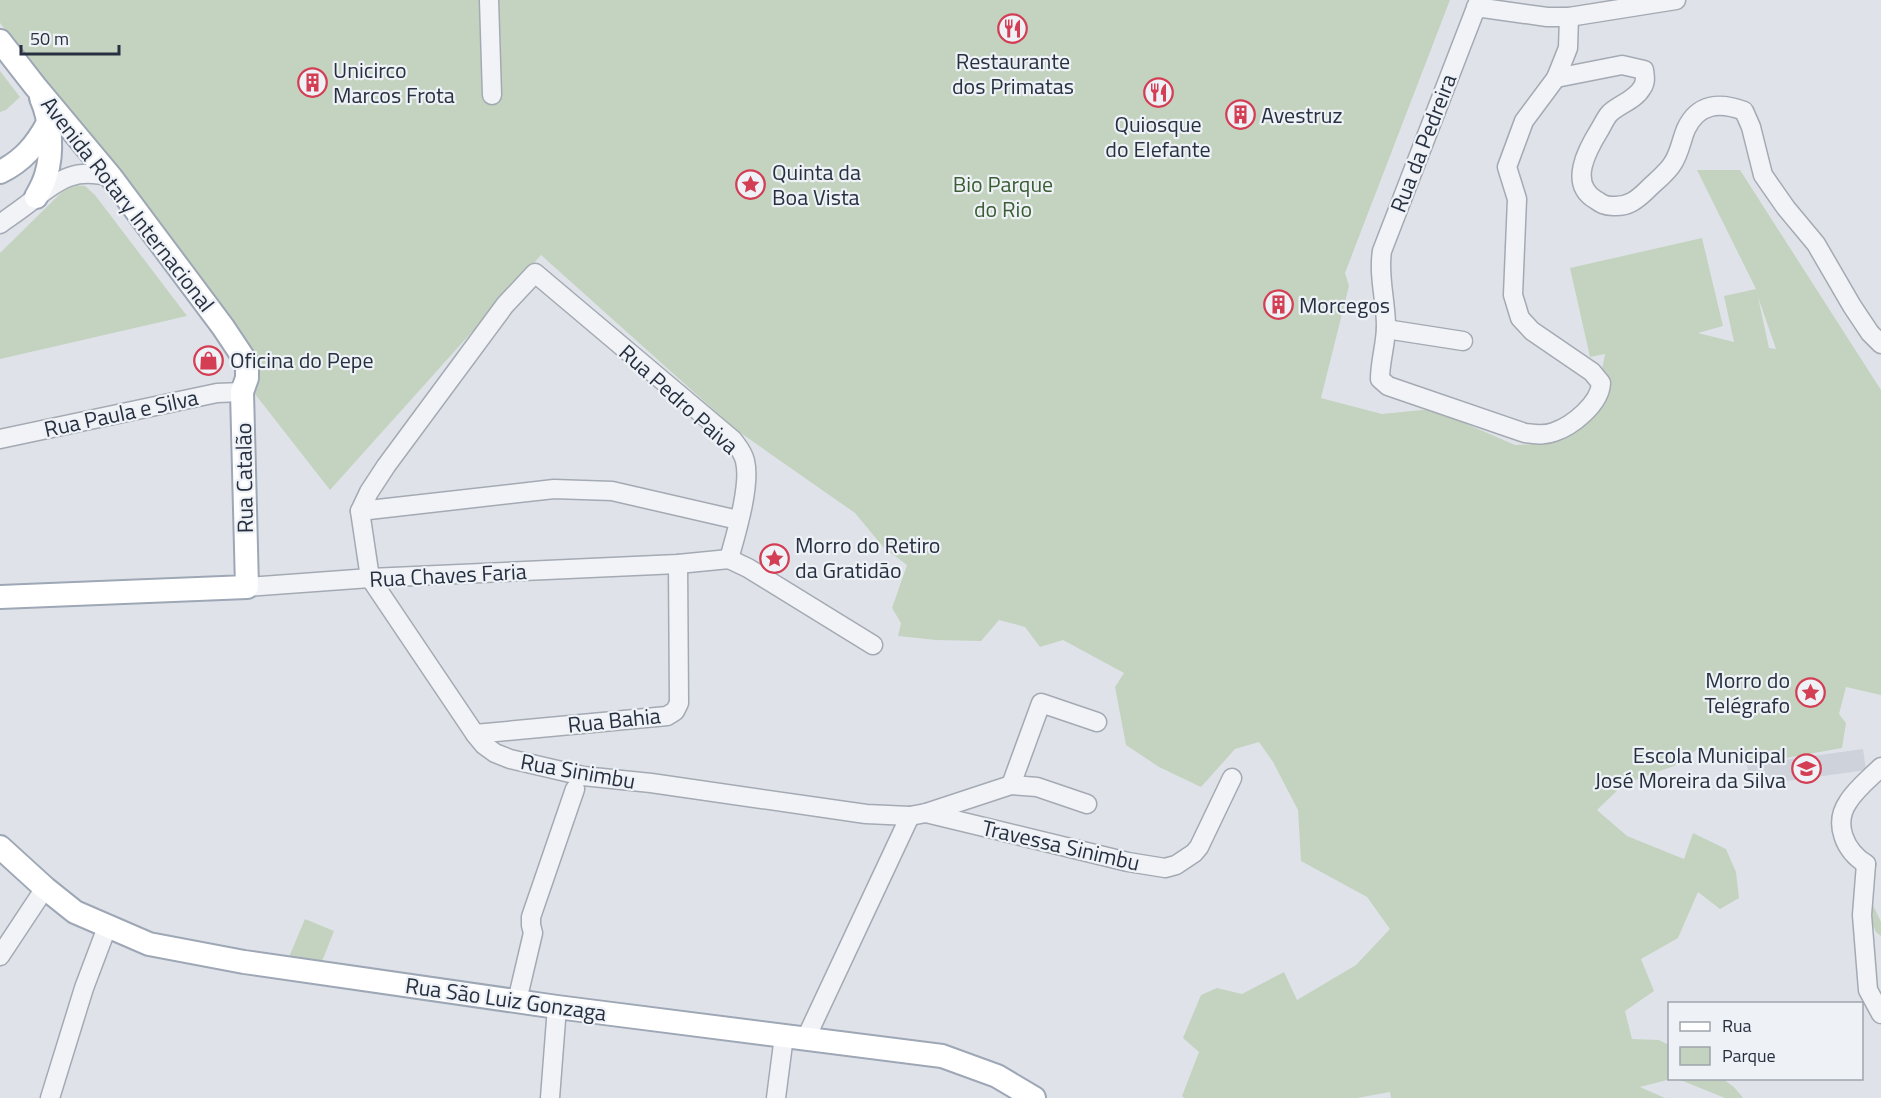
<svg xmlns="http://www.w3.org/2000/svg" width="1881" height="1098" font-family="'Titillium Web',sans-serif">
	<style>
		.built { fill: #cdd2db }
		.green { fill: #c4d3bf; fill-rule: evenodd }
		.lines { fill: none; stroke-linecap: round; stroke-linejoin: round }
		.minor-casing { stroke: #a4aab3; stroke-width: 21 }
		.major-casing { stroke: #9ea7b5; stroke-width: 26 }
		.minor { stroke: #f2f3f7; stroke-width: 18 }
		.major { stroke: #fff; stroke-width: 22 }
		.labels { text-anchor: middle; stroke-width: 4.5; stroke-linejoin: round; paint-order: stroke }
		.poi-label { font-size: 22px; fill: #273040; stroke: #eef2f6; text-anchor: start }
		.street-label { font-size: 22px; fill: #273040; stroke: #eef2f6 }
		.park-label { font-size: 22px; fill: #3b5d34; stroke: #eef2f6 }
	</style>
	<rect width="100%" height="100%" fill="#dfe3e9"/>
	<polygon class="built" points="1863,749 1866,770 1750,786 1747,765"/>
	<g class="green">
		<path d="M0,0H1450L1345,273L1349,286L1321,398L1382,414L1432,409L1515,445L1538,444L1578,424L1599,385L1605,354L1590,357L1570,268L1702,238L1723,326L1698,333L1734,342L1724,296L1756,289L1697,170H1740L1881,390V695L1846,687L1839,714L1846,723L1842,748L1747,765L1727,753L1698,749L1674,766L1624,784L1597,810L1627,836L1684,859L1693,833L1726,849L1736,872L1739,898L1720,909L1698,892L1678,938L1641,959L1654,991L1625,1011L1632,1039L1659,1040L1669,1045L1670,1078L1671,1079L1640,1087L1665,1098H1391L1390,1092L1357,1098H1184L1182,1096L1199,1052L1183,1038L1201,995L1217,988L1242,994L1284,972L1297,1000L1356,965L1390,929L1367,897L1301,861L1298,810L1273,762L1259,742L1235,749L1201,787L1159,767L1126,745L1115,687L1124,673L1063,640L1040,647L1025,627L999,620L981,641L936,640L898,636L901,623L892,608L907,565L884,548L855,513L735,429L541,255L330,490L251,389L72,115L0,23ZM1758,297L1776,349L1769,348Z"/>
		<polygon points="0,71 20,97 6,110 0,112"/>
		<polygon points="75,185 85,186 95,195 187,316 0,359 0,253 62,192"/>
		<polygon points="1872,903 1881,922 1881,936 1876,932 1864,906"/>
		<polygon points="305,919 334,931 319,969 289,957"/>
		<polygon points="1678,1079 1723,1079 1734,1087 1743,1098 1725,1098"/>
	</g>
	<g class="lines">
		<defs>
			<g id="minor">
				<polyline points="489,0 492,95"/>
				<path d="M1476,7L1547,17H1569L1568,48L1556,78L1524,121L1507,167L1517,199L1513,295L1520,318L1532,331L1592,372L1601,383C1600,404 1572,426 1554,432C1544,436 1535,434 1525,433L1388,386L1380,379C1380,361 1386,344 1386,326C1386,301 1378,276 1382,251L1479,0"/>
				<polyline points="1569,17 1676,0"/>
				<path d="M1556,78L1622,65L1644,70C1645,77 1646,82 1642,88C1635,100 1620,104 1610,113C1606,117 1603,124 1600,129C1587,150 1568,184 1596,200C1602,204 1605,206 1613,206C1628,207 1637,200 1648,189C1656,181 1667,173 1673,163C1680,152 1681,141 1686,129C1698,103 1720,102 1744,111L1751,127L1763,175L1786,208L1816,244L1852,306L1870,333L1881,344"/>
				<path d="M0,224C11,216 23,208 34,199C62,178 75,168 111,177"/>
				<polyline points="1386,329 1463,341"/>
				<polyline points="0,439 217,393 242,392"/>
				<polyline points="360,511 554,489 612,491 738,520"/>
				<path d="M729,559C736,534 751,485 745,461C743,452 738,447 733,440L535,273L505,305L386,466L369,492L360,511L370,578L475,734L484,745L495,753L510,759L583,776L651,783L866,814L910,816L926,813L1011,785L1037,787L1087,804"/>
				<polyline points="247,587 370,578 678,564 729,559 748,568 873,645"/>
				<polyline points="475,734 667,716 675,711 679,703 678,564"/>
				<polyline points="1011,785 1041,703 1097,722"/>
				<polyline points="926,813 1128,862 1165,868 1176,865 1194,853 1199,847 1232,778"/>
				<polyline points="1866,864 1862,915 1868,990 1881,1014"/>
				<path d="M1866,864C1845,851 1833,824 1848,802C1856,789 1870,778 1881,767"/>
				<polyline points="0,956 45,888"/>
				<polyline points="517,1001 533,933 531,925 531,917 575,789"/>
				<polyline points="806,1038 910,816"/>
				<polyline points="50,1098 84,988 107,927"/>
				<polyline points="550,1098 557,1007"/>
				<polyline points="776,1098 784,1036"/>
			</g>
			<g id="major">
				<polyline points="0,41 35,86 111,177 223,327 247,363 247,378 242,392 247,587 0,597"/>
				<path d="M0,172C23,161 36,145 48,123"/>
				<path d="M36,197C40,190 44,183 46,175C53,153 51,120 41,98"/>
				<polyline points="0,847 45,888 75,912 149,944 244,962 557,1007 942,1056 997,1076 1034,1098"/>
			</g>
		</defs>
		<use href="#minor" class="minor-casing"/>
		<use href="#major" class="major-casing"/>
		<use href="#minor" class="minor"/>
		<use href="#major" class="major"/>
	</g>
	<defs>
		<symbol id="restaurant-ring" viewBox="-11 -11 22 22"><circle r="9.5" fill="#eef2f6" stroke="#d43e54" stroke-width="1.5"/><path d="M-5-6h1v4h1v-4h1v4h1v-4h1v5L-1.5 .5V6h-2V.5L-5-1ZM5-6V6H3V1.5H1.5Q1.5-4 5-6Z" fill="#d43e54"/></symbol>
		<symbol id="building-ring" viewBox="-11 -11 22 22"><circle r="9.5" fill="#eef2f6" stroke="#d43e54" stroke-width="1.5"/><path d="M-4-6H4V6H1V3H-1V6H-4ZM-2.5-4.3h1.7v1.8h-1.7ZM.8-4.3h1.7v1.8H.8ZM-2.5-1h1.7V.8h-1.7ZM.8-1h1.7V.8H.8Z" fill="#d43e54"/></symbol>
		<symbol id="sight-ring" viewBox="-11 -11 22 22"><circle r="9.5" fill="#eef2f6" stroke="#d43e54" stroke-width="1.5"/><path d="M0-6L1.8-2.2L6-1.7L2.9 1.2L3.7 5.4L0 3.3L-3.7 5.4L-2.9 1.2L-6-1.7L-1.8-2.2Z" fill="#d43e54"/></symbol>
		<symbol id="shop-ring" viewBox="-11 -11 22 22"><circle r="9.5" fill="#eef2f6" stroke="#d43e54" stroke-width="1.5"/><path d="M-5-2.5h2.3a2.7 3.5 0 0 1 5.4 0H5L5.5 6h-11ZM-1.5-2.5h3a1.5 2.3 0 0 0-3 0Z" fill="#d43e54"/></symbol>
		<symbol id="school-ring" viewBox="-11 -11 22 22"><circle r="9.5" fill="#eef2f6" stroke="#d43e54" stroke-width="1.5"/><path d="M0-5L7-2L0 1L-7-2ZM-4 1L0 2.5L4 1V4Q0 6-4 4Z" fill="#d43e54"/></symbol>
	</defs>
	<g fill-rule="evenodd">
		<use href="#restaurant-ring" x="996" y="12" width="33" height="33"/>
		<use href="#building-ring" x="296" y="66" width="33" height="33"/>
		<use href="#restaurant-ring" x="1142" y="76" width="33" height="33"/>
		<use href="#building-ring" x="1224" y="98" width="33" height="33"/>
		<use href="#sight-ring" x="734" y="168" width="33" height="33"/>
		<use href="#building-ring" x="1262" y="288" width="33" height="33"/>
		<use href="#shop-ring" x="192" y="344" width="33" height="33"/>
		<use href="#sight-ring" x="758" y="542" width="33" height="33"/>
		<use href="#sight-ring" x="1794" y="676" width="33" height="33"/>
		<use href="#school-ring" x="1790" y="752" width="33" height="33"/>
	</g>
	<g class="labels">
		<g class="poi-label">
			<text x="1013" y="69" text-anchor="middle">Restaurante<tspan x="1013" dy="25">dos Primatas</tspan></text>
			<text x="333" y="78">Unicirco<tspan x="333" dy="25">Marcos Frota</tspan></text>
			<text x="1261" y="123">Avestruz</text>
			<text x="1158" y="132" text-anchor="middle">Quiosque<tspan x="1158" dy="25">do Elefante</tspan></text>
			<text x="772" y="180">Quinta da<tspan x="772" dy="25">Boa Vista</tspan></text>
			<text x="1299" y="313">Morcegos</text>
			<text x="230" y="368">Oficina do Pepe</text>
			<text x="795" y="553">Morro do Retiro<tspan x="795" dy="25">da Gratidão</tspan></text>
			<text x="1790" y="688" text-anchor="end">Morro do<tspan x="1790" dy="25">Telégrafo</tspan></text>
			<text x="1786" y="763" text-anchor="end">Escola Municipal<tspan x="1786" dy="25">José Moreira da Silva</tspan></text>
		</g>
		<g class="street-label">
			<text transform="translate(1423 143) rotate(-69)" y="8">Rua da Pedreira</text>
			<text transform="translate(128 204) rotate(52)" y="8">Avenida Rotary Internacional</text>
			<text transform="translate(679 399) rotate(42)" y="8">Rua Pedro Paiva</text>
			<text transform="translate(121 413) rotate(-12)" y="8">Rua Paula e Silva</text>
			<text transform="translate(244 478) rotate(-91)" y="8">Rua Catalão</text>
			<text transform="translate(448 575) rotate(-3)" y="8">Rua Chaves Faria</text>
			<text transform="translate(614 720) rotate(-6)" y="8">Rua Bahia</text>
			<text transform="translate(578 771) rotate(10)" y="8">Rua Sinimbu</text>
			<text transform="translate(1061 845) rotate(13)" y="8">Travessa Sinimbu</text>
			<text transform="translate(506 999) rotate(8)" y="8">Rua São Luiz Gonzaga</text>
		</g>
		<g class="park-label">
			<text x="1003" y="192">Bio Parque<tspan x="1003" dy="25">do Rio</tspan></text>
		</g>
	</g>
	<rect x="1668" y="1002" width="195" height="78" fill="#eef2f6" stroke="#9ea4ad" stroke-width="1.5"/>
	<rect x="1680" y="1022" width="30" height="9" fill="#ffffff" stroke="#9ea4ad" stroke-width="1.5"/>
	<text x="1722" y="1032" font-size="18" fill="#273040">Rua</text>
	<rect x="1680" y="1047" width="30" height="18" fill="#c4d3bf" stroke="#9ea4ad" stroke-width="1.5"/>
	<text x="1722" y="1062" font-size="18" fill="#273040">Parque</text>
	<path d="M21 45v9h98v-9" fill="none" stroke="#273040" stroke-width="3"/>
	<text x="30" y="45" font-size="18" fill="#273040" stroke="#eef2f6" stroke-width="4.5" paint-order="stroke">50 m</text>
</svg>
